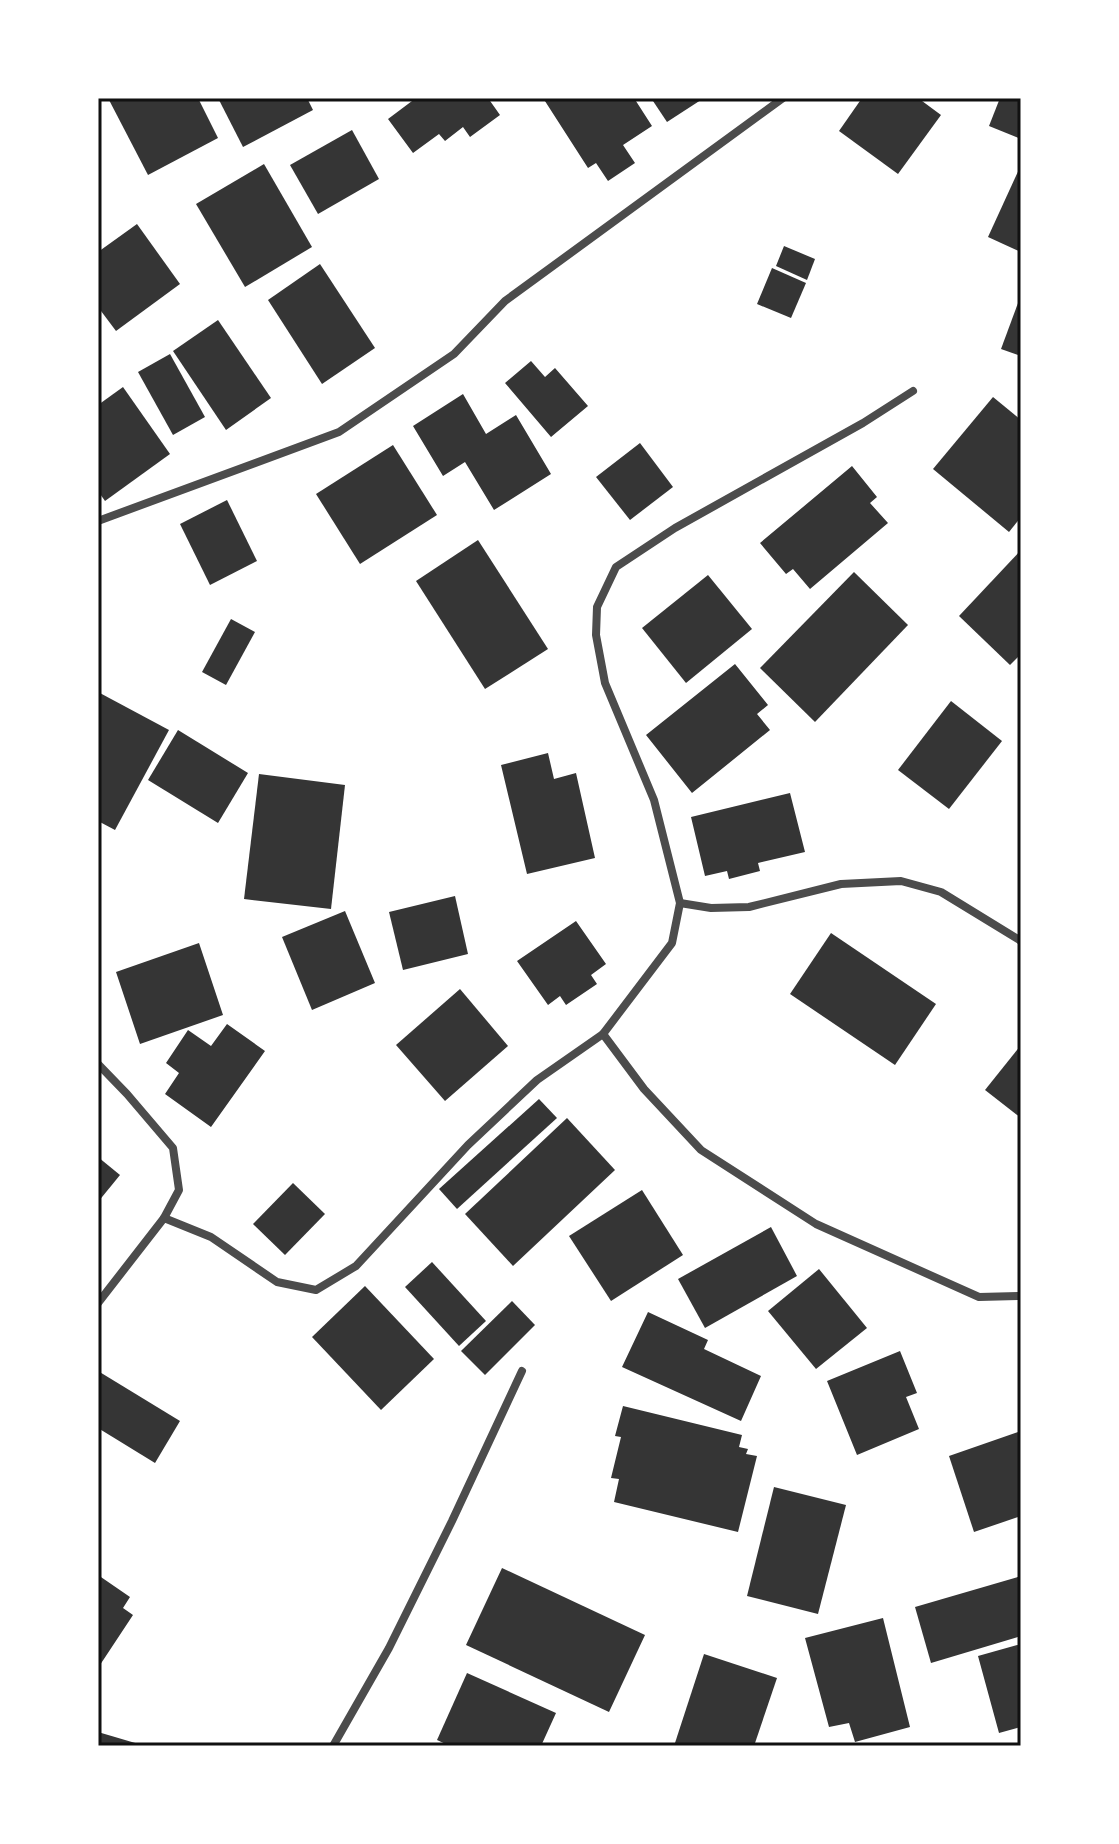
<svg xmlns="http://www.w3.org/2000/svg" width="1119" height="1844" font-family="Inter,sans-serif">
	<style>
		.building { fill: #353535 }
		.lines { fill: none; stroke-linecap: round; stroke-linejoin: round }
		.minor { stroke: #4c4c4c; stroke-width: 8 }
		.neatline { fill: none; stroke: #111; stroke-width: 3 }
	</style>
	<rect width="100%" height="100%" fill="#fff"/>
	<g class="building">
		<polygon points="108,98 198,98 218,138 148,175"/>
		<polygon points="218,98 307,98 313,110 243,147"/>
		<polygon points="416,98 488,98 500,115 470,137 463,127 445,141 439,134 413,153 388,119"/>
		<polygon points="543,98 634,98 652,126 623,145 635,163 608,181 596,163 588,168"/>
		<polygon points="651,98 704,98 667,122"/>
		<polygon points="862,98 918,98 941,115 898,174 839,131"/>
		<polygon points="1000,98 1021,98 1021,139 989,126"/>
		<polygon points="352,130 379,179 318,214 290,165"/>
		<polygon points="264,164 312,247 245,287 196,204"/>
		<polygon points="1021,165 1021,252 988,237"/>
		<polygon points="137,224 180,284 116,331 98,307 98,252"/>
		<polygon points="784,246 815,259 807,280 776,266"/>
		<polygon points="320,264 375,348 322,384 268,300"/>
		<polygon points="772,268 806,283 791,318 757,304"/>
		<polygon points="1021,295 1021,356 1001,349"/>
		<polygon points="218,320 271,398 226,430 173,351"/>
		<polygon points="170,354 205,417 173,435 138,372"/>
		<polygon points="531,361 545,377 555,368 588,406 551,437 505,383"/>
		<polygon points="123,387 170,454 105,501 98,491 98,405"/>
		<polygon points="463,394 486,434 516,415 551,474 494,510 465,462 443,476 413,426"/>
		<polygon points="993,397 1021,420 1021,517 1009,532 933,469"/>
		<polygon points="640,443 673,487 630,520 596,477"/>
		<polygon points="393,445 437,515 360,564 316,494"/>
		<polygon points="852,466 877,497 870,503 888,523 810,589 793,569 786,574 760,543"/>
		<polygon points="227,500 257,561 210,585 180,524"/>
		<polygon points="478,540 548,649 485,689 416,581"/>
		<polygon points="1021,550 1021,654 1010,665 959,616"/>
		<polygon points="854,572 908,625 815,722 760,668"/>
		<polygon points="708,575 752,629 686,683 642,628"/>
		<polygon points="231,619 255,632 226,685 202,672"/>
		<polygon points="735,664 768,705 757,714 770,730 692,793 646,735"/>
		<polygon points="98,692 169,730 115,830 98,821"/>
		<polygon points="951,701 1002,741 949,809 898,770"/>
		<polygon points="178,730 248,773 218,823 148,780"/>
		<polygon points="548,753 554,779 576,773 595,858 527,874 501,765"/>
		<polygon points="259,774 345,785 331,909 244,899"/>
		<polygon points="790,793 805,852 758,863 760,871 729,879 727,871 705,876 691,817"/>
		<polygon points="455,896 468,954 403,970 389,912"/>
		<polygon points="345,911 375,983 312,1010 282,937"/>
		<polygon points="576,921 606,964 591,975 597,984 566,1005 560,996 548,1005 517,961"/>
		<polygon points="831,933 936,1004 895,1065 790,994"/>
		<polygon points="199,943 223,1015 140,1044 116,972"/>
		<polygon points="460,989 508,1046 445,1101 396,1045"/>
		<polygon points="227,1024 265,1051 211,1127 165,1094 179,1073 166,1063 188,1030 211,1046"/>
		<polygon points="1021,1045 1021,1118 985,1090"/>
		<polygon points="539,1099 557,1118 457,1209 439,1189"/>
		<polygon points="567,1118 615,1170 513,1266 465,1214"/>
		<polygon points="98,1157 120,1175 98,1202"/>
		<polygon points="293,1183 325,1214 285,1255 253,1224"/>
		<polygon points="642,1190 683,1255 611,1301 569,1236"/>
		<polygon points="771,1227 797,1276 705,1328 678,1279"/>
		<polygon points="432,1262 486,1321 459,1346 405,1287"/>
		<polygon points="819,1269 867,1328 816,1369 768,1311"/>
		<polygon points="365,1286 434,1359 381,1410 312,1337"/>
		<polygon points="512,1301 535,1325 485,1375 461,1351"/>
		<polygon points="648,1312 708,1340 704,1349 761,1376 741,1421 622,1367"/>
		<polygon points="900,1351 917,1393 906,1397 919,1429 857,1455 827,1381"/>
		<polygon points="98,1371 180,1421 155,1463 98,1428"/>
		<polygon points="623,1406 742,1435 739,1447 748,1449 746,1454 757,1456 738,1532 614,1502 619,1479 611,1478 621,1437 615,1436"/>
		<polygon points="1021,1431 1021,1516 974,1532 949,1456"/>
		<polygon points="774,1487 846,1505 818,1614 747,1596"/>
		<polygon points="502,1568 645,1635 609,1712 466,1645"/>
		<polygon points="98,1575 130,1597 123,1608 133,1615 98,1668"/>
		<polygon points="1021,1576 1021,1636 931,1663 915,1607"/>
		<polygon points="883,1618 910,1727 855,1742 849,1723 829,1727 805,1638"/>
		<polygon points="1021,1644 1021,1727 999,1733 978,1656"/>
		<polygon points="704,1654 777,1678 754,1746 674,1746"/>
		<polygon points="467,1673 556,1713 541,1746 450,1746 437,1740"/>
		<polygon points="98,1732 142,1745 142,1746 98,1746"/>
	</g>
	<g class="lines">
		<g class="minor">
			<polyline points="98,521 339,432 454,354 505,301 783,98"/>
			<polyline points="680,903 711,908 749,907 841,884 901,881 941,892 1021,941"/>
			<polyline points="603,1034 644,1089 701,1150 816,1224 979,1297 1021,1296"/>
			<polyline points="98,1064 127,1094 173,1148 179,1190 164,1218"/>
			<polyline points="98,1303 164,1218 211,1237 277,1282 316,1290 356,1266 468,1145 537,1080 603,1034 672,943 680,903 654,800 605,683 596,635 597,607 616,567 675,528 863,423 913,391"/>
			<polyline points="333,1746 389,1648 452,1521 522,1371"/>
		</g>
	</g>
	<rect width="1119" height="1844" fill="none" stroke="#ffffff" stroke-width="200"/>
	<rect x="100" y="100" width="919" height="1644" class="neatline"/>
</svg>
